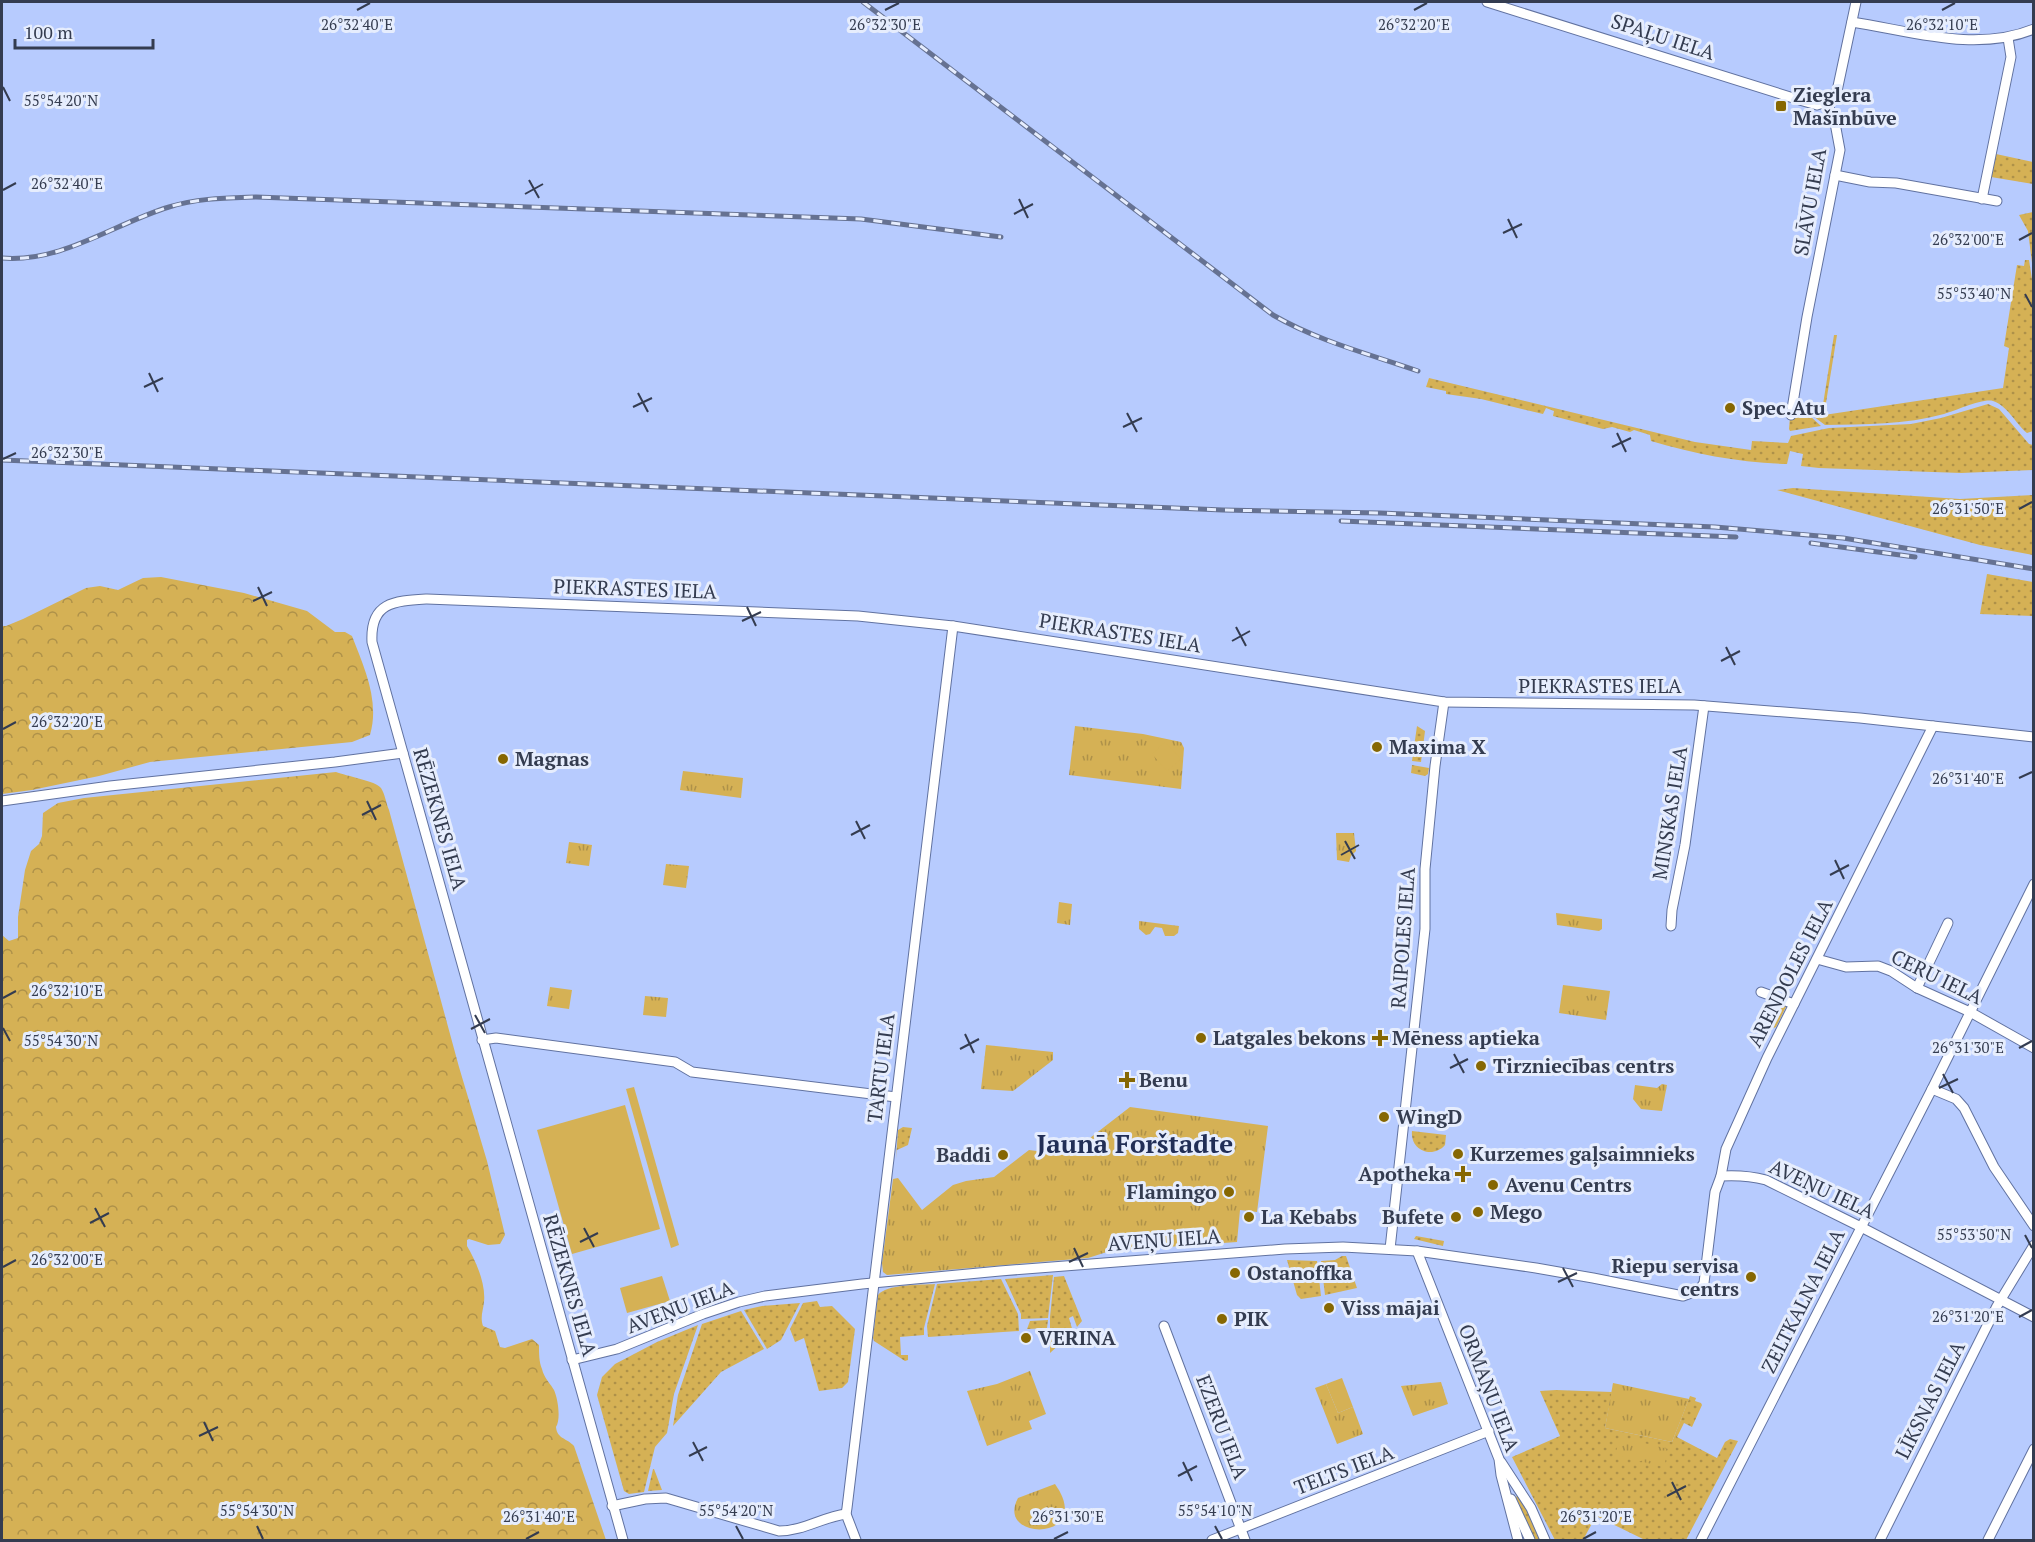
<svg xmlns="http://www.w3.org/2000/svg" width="2035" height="1542" font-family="'PT Serif',serif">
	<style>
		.grass { fill: url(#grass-dots) }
		.forest { fill: url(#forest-crowns) }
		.park { fill: url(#park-tufts) }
		.pitch { fill: #d5b155 }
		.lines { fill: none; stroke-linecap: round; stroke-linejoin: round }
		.minor-casing { stroke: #6172a0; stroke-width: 11 }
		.minor { stroke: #fff; stroke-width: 9 }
		.rail-casing { stroke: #667292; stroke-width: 5 }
		.rail { stroke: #e6edfd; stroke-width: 3; stroke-dasharray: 9; stroke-linecap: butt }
		.ticks { fill: none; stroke: #343c50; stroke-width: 2 }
		.poi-dot { fill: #866702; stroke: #e6edfd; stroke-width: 2 }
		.labels { text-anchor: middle; stroke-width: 6; stroke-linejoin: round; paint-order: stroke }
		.street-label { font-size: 20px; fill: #343c50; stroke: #e6edfd }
		.poi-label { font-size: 20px; font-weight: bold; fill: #343c50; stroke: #e6edfd; text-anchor: start }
		.district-label { font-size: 26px; font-weight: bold; fill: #212e56; stroke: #e6edfd }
		.ticks-label { font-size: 15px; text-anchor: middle; fill: #343c50; stroke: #e6edfd; stroke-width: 6; stroke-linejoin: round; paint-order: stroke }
	</style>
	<defs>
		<pattern id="grass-dots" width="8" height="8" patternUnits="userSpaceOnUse" patternTransform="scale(1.5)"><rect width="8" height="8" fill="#d5b155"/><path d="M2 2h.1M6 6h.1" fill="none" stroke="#ae9149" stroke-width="1.8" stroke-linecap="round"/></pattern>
		<pattern id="forest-crowns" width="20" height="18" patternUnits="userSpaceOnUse" patternTransform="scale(1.5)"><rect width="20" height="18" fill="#d5b155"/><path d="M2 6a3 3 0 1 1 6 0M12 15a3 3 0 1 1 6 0" fill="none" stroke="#ae9149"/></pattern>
		<pattern id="park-tufts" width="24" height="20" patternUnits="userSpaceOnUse" patternTransform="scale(1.5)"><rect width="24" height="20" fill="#d5b155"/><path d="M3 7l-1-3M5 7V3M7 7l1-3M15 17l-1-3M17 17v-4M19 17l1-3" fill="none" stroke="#ae9149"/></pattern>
	</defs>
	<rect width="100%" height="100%" fill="#b7cbfe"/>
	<g class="grass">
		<polygon points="1996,154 2033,162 2033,184 1991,177"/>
		<polygon points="2033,212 2034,212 2033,271 2028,231 2019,215"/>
		<path d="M2025,260H2029L2034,292L2033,431L2027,433C2016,424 2007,405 1993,401C1983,398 1955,411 1944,414C1905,425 1865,424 1825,425L1813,416L1821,417L1834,335H1837L1824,415L2003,388L2009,348L2004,346L2017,265L2024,266Z"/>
		<path d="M1429,378L1695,442L1751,450L1752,441L1788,443L1791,436L1829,428L1911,424L1941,418L1988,404L1999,409L2029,444L2033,445V470L1961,473L1819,468L1801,466L1803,454L1790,451L1787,464C1741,463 1695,454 1651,441L1650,435L1634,430L1630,432L1612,427L1603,429L1553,416L1554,411L1546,408L1543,414L1481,399L1446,394V391L1426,387Z"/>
		<polygon points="1798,415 1810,416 1821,426 1790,431 1789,429 1790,417 1797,418"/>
		<polygon points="1793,488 1960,499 2033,495 2033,555 1980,545 1777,490"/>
		<polygon points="1987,574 2033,582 2033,616 1980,614"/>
		<polygon points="1417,726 1425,731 1421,762 1412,761"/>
		<polygon points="1412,765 1429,768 1428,774 1425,776 1411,773"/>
		<polygon points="1767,1000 1785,1004 1786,1007 1776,1027 1774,1028 1768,1024"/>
		<polygon points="903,1127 912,1128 908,1145 897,1150 896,1159 898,1130"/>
		<path d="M1412,1131L1446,1135L1445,1145C1433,1159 1410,1151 1412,1131Z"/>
		<polygon points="1416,1236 1444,1241 1443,1246 1414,1239"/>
		<polygon points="1342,1256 1346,1256 1357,1288 1325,1295 1321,1261 1335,1260"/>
		<polygon points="1287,1260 1317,1261 1321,1296 1301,1299 1297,1295"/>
		<polygon points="1053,1275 1048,1318 1021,1319 1021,1314 1005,1279"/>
		<polygon points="1064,1276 1082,1321 1077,1327 1073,1316 1069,1318 1073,1332 1050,1353 1050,1317 1054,1277"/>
		<polygon points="1001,1279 1018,1314 1019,1331 928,1337 927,1326 937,1284"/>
		<path d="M935,1284L924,1328V1335L900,1337L901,1355H908V1360L905,1361L874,1341L873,1338L878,1295C886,1284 921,1285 935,1284Z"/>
		<polygon points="817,1301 820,1307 832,1306 855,1329 848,1382 842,1388 819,1391 804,1338 795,1342 790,1329 803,1303"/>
		<polygon points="800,1303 781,1340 767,1349 744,1310 762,1306"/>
		<polygon points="741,1311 764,1349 721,1372 673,1426 678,1395 702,1324"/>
		<polygon points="1048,1320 1047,1328 1027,1329 1030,1321"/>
		<polygon points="698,1325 674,1394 667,1433 655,1447 644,1492 629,1494 624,1491 597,1395 602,1377 615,1364 657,1342"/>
		<polygon points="1556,1390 1612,1392 1605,1428 1672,1442 1690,1396 1696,1398 1695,1401 1701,1403 1702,1405 1692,1427 1684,1423 1677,1437 1717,1458 1725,1442 1730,1439 1738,1441 1686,1540 1645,1540 1596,1516 1583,1540 1555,1540 1512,1457 1560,1436 1540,1391"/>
		<polygon points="653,1469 654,1469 662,1490 648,1491"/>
		<polygon points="1517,1496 1521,1497 1543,1540 1534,1540 1515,1498"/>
	</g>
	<g class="forest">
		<path d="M161,577L244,593L307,611L335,632H345L352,636C364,667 380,701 370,735L352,742L150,762L99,776L32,790L2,794V626H6L23,619L86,588L100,586L118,590L143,578Z"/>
		<path d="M336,772C346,776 376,781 381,788C385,794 386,803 389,810L459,1067L487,1161L505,1235L500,1244L488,1245L469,1239L467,1240V1246C476,1261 486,1284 484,1302C483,1311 480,1317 483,1326L495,1331L500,1347L505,1348L532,1339L539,1345C539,1353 539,1362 542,1369C544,1378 550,1383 554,1390C558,1399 561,1419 556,1427C557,1439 567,1438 574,1446L606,1540H2V935L9,941L18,938V917L25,870L31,851L39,844L42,836L43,813L58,803L84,798Z"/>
	</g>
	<g class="park">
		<polygon points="1075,726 1143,734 1181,742 1184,748 1181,789 1069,775"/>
		<polygon points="683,771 743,778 741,798 680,790"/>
		<polygon points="1336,833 1354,833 1356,851 1351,856 1349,862 1337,860"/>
		<polygon points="569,842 592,845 589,866 566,863"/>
		<polygon points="666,864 689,866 686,888 663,885"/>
		<polygon points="1059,902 1072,904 1070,925 1057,923"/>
		<polygon points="1556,913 1602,919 1602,929 1599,931 1557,925"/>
		<polygon points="1139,921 1179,926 1178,933 1174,936 1165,936 1162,928 1155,927 1150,934 1146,935 1139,929"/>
		<polygon points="1563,985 1610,991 1606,1020 1559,1013"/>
		<polygon points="550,987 572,990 569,1009 547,1006"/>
		<polygon points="645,996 668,998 666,1017 643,1015"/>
		<polygon points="986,1045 1053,1052 1053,1060 1013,1091 981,1089"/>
		<polygon points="1662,1084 1667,1085 1662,1111 1641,1109 1633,1099 1635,1085 1657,1088"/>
		<polygon points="1130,1107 1268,1126 1257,1212 1240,1210 1237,1242 1110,1251 1088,1258 887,1275 883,1272 882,1263 893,1179 898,1178 922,1210 953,1185 966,1181 994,1177 1029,1150 1068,1155"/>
		<polygon points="1030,1371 1046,1414 1029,1421 1032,1429 987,1446 967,1391 997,1384"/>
		<polygon points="1441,1382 1448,1404 1413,1416 1401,1386"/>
		<polygon points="1613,1383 1689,1399 1672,1442 1605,1428"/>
		<polygon points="1326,1384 1338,1413 1353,1407 1363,1434 1337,1444 1315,1388"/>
		<polygon points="1620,1437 1668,1449 1664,1467 1615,1455"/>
		<path d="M1055,1484C1096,1542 994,1542 1018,1498Z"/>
	</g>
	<g class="pitch">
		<polygon points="1165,742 1181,759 1167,771 1152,754"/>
		<polygon points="634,1087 679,1245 671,1248 626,1089"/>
		<polygon points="625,1105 660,1229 572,1254 537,1130"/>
		<polygon points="662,1276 670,1301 627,1313 620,1288"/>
		<polygon points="1342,1378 1353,1407 1338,1413 1326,1384"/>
	</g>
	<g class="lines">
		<defs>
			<g id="minor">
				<polyline points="1487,2 1803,101 1817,105 1827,102"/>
				<path d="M1852,22C1912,31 1975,53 2034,29"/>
				<polyline points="1835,175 1870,182 1896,183 1997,201"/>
				<polyline points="1982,199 2011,57 2008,38"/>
				<polyline points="1791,415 1807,317 1840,150 1835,123 1827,102 1837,91 1856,2"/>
				<polyline points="2,801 110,786 335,762 403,753"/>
				<polyline points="1671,926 1672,910 1685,845 1704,706"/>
				<polyline points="1817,959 1846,967 1878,966 1891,971 1917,988 1970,1012 2034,1048"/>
				<polyline points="1917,988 1948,923"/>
				<polyline points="1761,992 1794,1004"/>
				<polyline points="482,1040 496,1038 675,1062 692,1072 896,1097"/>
				<polyline points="1932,1089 1956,1099 1964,1108 1994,1167 2034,1226"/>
				<polyline points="1721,1176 1726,1149 1767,1058 1933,726"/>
				<polyline points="1390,1249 1425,929 1425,869 1435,766 1444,702"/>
				<polyline points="1417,1251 1499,1459 1501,1475 1518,1540"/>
				<polyline points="1164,1326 1245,1540"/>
				<path d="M572,1360L617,1349L703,1314L739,1302L765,1296L862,1284L1000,1271L1285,1249L1343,1247L1417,1251L1536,1268L1593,1278L1683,1296L1699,1290L1704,1283L1715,1192L1721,1176C1737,1175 1751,1176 1766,1180L1861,1227L2034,1317"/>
				<polyline points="1501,1462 1531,1508 1545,1540"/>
				<polyline points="1511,1499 1530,1540"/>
				<path d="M612,1506L645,1499L666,1498L779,1531C803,1531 823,1517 846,1514"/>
				<path d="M623,1540L372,642C370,602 394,601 427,599L858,616L953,626L1444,702L1694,705L1860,718L2034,737"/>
				<polyline points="856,1540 846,1514 847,1508 953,626"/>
				<polyline points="1212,1540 1489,1431"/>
				<polyline points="1701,1540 1932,1089 2034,884"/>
				<polyline points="1880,1540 1997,1306 2034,1245"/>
				<polyline points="1988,1540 2034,1449"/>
			</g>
		</defs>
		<use href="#minor" class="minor-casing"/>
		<use href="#minor" class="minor"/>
		<defs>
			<g id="rail">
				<path d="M863,2L1273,315C1318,341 1369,354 1418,371"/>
				<path d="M2,258C62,263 113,224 169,207C198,198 226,198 256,197L861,219L1001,237"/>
				<polyline points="2,460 1223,510 1380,513 1715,527 1843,538 2034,569"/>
				<polyline points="1341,521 1736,537"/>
				<polyline points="1811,543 1915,557"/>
			</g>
		</defs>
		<use href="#rail" class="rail-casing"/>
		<use href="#rail" class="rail"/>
	</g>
	<path class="ticks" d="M357,10L370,3M885,10L899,3M1414,10L1427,3M1942,10L1955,3M3,87L10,101M529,180L539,198M3,190L16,183M525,194L543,184M1019,199L1028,218M1014,214L1033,204M1508,219L1517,238M1503,233L1522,224M2019,240L2032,233M2025,294L2032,307M149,373L158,392M144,387L163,378M638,393L648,412M633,407L652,398M1127,413L1137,432M1123,427L1142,418M1617,433L1626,452M1612,447L1631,438M3,459L16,453M2019,509L2032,502M258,587L267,606M253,601L272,592M747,607L756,626M742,621L761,612M1236,627L1246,646M1232,641L1250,631M1726,647L1735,665M1721,661L1740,651M3,729L16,722M2019,778L2032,772M367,801L376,820M362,815L381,805M856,821L865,839M851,835L870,825M1345,841L1355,859M1341,855L1359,845M1835,860L1844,879M1830,875L1849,865M3,998L16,991M475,1015L485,1033M3,1028L10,1041M471,1029L490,1019M965,1034L974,1053M2019,1048L2032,1041M960,1049L979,1039M1454,1054L1464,1073M1450,1068L1468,1059M1943,1074L1953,1093M1939,1088L1958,1079M95,1208L105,1227M90,1223L109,1213M584,1228L594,1247M2025,1235L2032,1248M580,1242L598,1233M1074,1248L1083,1267M1069,1262L1088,1253M3,1267L16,1260M1563,1268L1573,1287M1558,1282L1577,1273M2019,1317L2032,1310M204,1422L213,1441M199,1436L218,1427M693,1442L703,1461M689,1456L707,1447M1183,1462L1192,1481M1178,1476L1197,1466M1672,1482L1681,1500M1667,1496L1686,1486M257,1526L263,1539M736,1526L743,1539M1215,1526L1222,1539M526,1539L539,1532M1054,1539L1068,1532M1583,1539L1596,1532"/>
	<g class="poi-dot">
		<rect x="1775" y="100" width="12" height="12" rx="3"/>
		<circle cx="1730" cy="408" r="6"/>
		<circle cx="1377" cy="747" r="6"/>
		<circle cx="503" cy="759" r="6"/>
		<circle cx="1201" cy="1038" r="6"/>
		<path d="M1377 1029h6v6h6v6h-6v6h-6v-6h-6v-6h6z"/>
		<circle cx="1481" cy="1066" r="6"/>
		<path d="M1124 1071h6v6h6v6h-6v6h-6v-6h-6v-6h6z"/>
		<circle cx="1384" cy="1117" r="6"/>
		<circle cx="1458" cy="1154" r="6"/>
		<circle cx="1003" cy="1155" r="6"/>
		<path d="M1460 1165h6v6h6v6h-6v6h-6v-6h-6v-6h6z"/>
		<circle cx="1493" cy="1185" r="6"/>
		<circle cx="1229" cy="1192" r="6"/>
		<circle cx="1478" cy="1212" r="6"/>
		<circle cx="1249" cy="1217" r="6"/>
		<circle cx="1456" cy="1217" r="6"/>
		<circle cx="1235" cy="1273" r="6"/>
		<circle cx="1751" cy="1277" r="6"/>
		<circle cx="1329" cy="1308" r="6"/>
		<circle cx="1222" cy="1319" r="6"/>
		<circle cx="1026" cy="1338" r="6"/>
	</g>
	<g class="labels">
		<g class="street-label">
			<text transform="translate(1663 37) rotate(18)" y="7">SPAĻU IELA</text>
			<text transform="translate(1810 202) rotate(-80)" y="7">SLĀVU IELA</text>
			<text transform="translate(635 589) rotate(2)" y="7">PIEKRASTES IELA</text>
			<text transform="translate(1120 633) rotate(9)" y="7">PIEKRASTES IELA</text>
			<text x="1600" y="693">PIEKRASTES IELA</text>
			<text transform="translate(1670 813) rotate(-81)" y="7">MINSKAS IELA</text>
			<text transform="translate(440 819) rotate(74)" y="7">RĒZEKNES IELA</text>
			<text transform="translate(1403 938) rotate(-86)" y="7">RAIPOLES IELA</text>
			<text transform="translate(1790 973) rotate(-63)" y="7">ARENDOLES IELA</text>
			<text transform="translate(1937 977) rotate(26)" y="7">CERU IELA</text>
			<text transform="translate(881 1068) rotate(-83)" y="7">TARTU IELA</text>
			<text transform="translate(1822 1189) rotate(25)" y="7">AVEŅU IELA</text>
			<text transform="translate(1164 1240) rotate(-4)" y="7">AVEŅU IELA</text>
			<text transform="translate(570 1285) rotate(74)" y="7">RĒZEKNES IELA</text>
			<text transform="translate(1803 1301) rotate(-63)" y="7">ZELTKALNA IELA</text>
			<text transform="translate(680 1307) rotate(-21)" y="7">AVEŅU IELA</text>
			<text transform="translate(1489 1388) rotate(69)" y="7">ORMAŅU IELA</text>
			<text transform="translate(1930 1400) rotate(-63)" y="7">LĪKSNAS IELA</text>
			<text transform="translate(1222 1427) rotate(69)" y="7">EZERU IELA</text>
			<text transform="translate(1344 1470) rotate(-21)" y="7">TELTS IELA</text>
		</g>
		<g class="poi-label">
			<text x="1793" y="102">Zieglera<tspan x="1793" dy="23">Mašīnbūve</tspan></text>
			<text x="1742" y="415">Spec.Atu</text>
			<text x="1389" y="754">Maxima X</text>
			<text x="515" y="766">Magnas</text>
			<text x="1213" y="1045">Latgales bekons</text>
			<text x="1392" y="1045">Mēness aptieka</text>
			<text x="1493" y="1073">Tirzniecības centrs</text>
			<text x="1139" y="1087">Benu</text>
			<text x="1396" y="1124">WingD</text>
			<text x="1470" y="1161">Kurzemes gaļsaimnieks</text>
			<text x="991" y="1162" text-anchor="end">Baddi</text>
			<text x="1451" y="1181" text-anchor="end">Apotheka</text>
			<text x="1505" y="1192">Avenu Centrs</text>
			<text x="1217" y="1199" text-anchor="end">Flamingo</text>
			<text x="1490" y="1219">Mego</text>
			<text x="1261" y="1224">La Kebabs</text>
			<text x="1444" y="1224" text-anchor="end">Bufete</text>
			<text x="1739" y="1273" text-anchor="end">Riepu servisa<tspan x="1739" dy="23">centrs</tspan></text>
			<text x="1247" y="1280">Ostanoffka</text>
			<text x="1341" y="1315">Viss mājai</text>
			<text x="1234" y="1326">PIK</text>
			<text x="1038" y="1345">VERINA</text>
		</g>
		<g class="district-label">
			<text x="1135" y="1153">Jaunā Forštadte</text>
		</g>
	</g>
	<g class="ticks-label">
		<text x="357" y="30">26°32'40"E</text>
		<text x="885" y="30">26°32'30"E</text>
		<text x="1414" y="30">26°32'20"E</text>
		<text x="1942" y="30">26°32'10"E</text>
		<text x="61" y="106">55°54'20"N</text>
		<text x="67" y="189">26°32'40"E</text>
		<text x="1968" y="245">26°32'00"E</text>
		<text x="1974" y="299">55°53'40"N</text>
		<text x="67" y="458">26°32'30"E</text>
		<text x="1968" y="514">26°31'50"E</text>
		<text x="67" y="727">26°32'20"E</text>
		<text x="1968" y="784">26°31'40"E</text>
		<text x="67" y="996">26°32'10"E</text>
		<text x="61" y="1046">55°54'30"N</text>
		<text x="1968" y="1053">26°31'30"E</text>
		<text x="1974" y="1240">55°53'50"N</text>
		<text x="67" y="1265">26°32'00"E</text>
		<text x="1968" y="1322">26°31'20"E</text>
		<text x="257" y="1516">55°54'30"N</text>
		<text x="736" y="1516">55°54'20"N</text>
		<text x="1215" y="1516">55°54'10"N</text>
		<text x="539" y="1522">26°31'40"E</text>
		<text x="1068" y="1522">26°31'30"E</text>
		<text x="1596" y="1522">26°31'20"E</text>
	</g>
	<rect width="2035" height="1542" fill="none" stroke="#343c50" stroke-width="6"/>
	<path d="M15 39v9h138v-9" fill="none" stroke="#343c50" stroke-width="3"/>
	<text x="24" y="39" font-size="18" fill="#343c50" stroke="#e6edfd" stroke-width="4.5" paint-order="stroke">100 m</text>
</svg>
